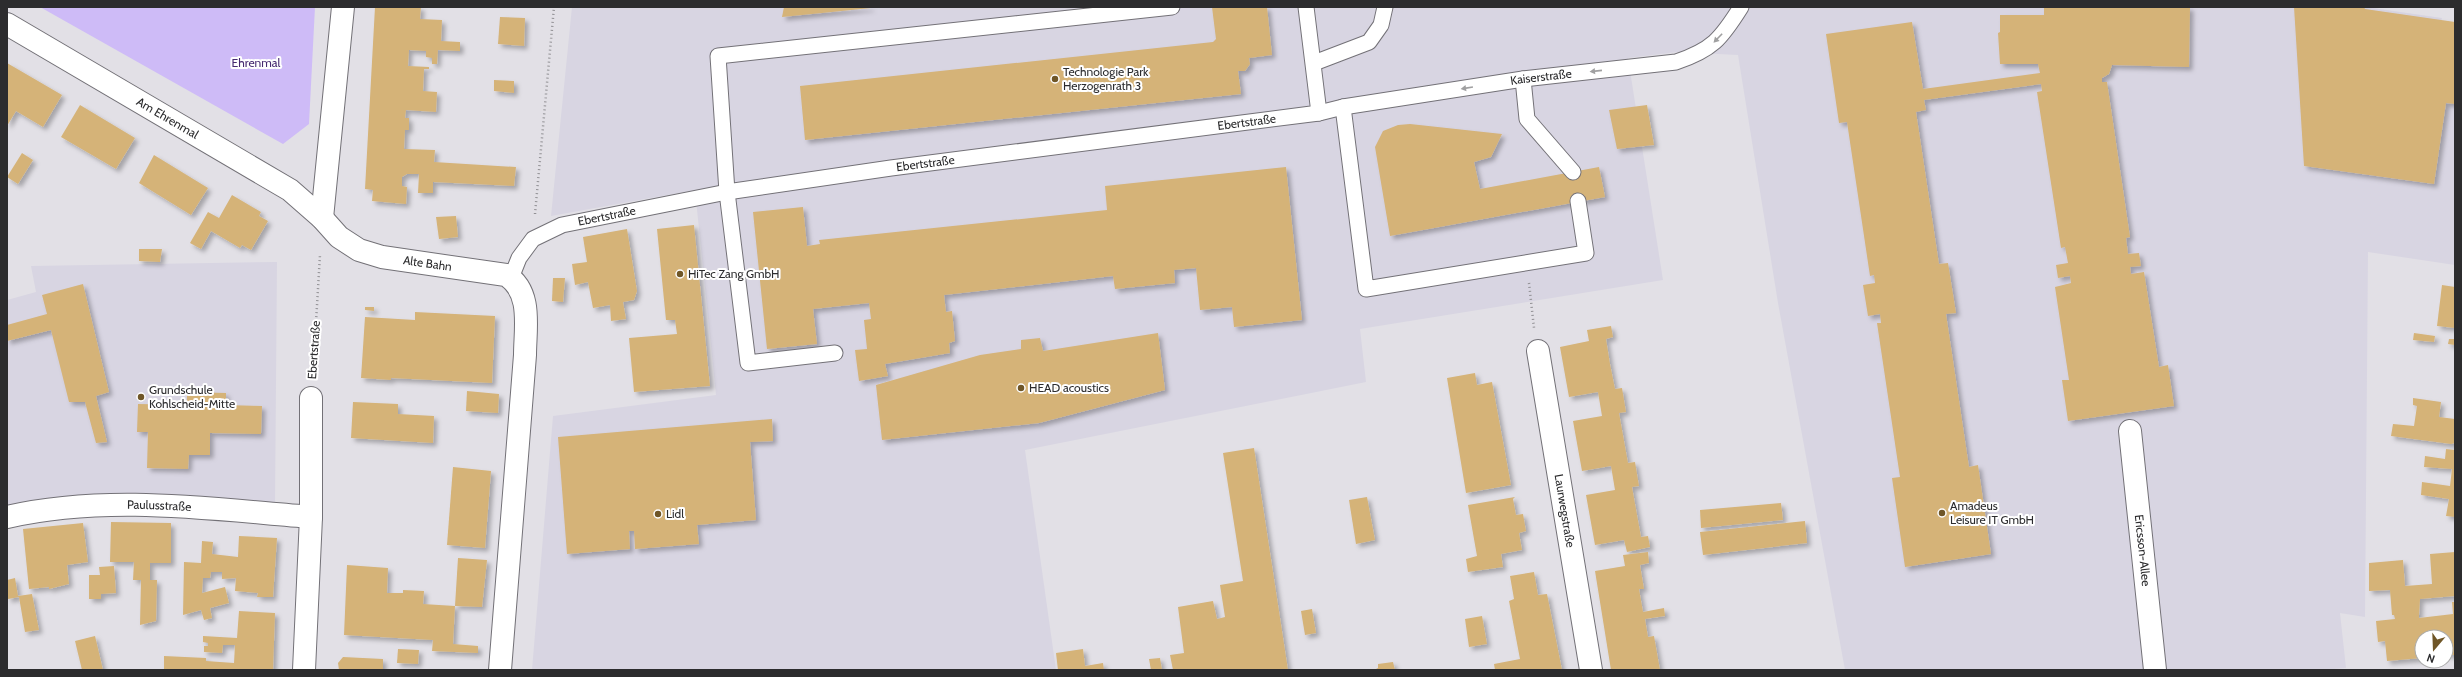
<svg xmlns="http://www.w3.org/2000/svg" width="2462" height="677" font-family="Cabin,sans-serif">
	<style>
		.built { fill: #d8d5e2 }
		.green { fill: #cebbf7 }
		.building { fill: #d5b378; filter: url(#shadow) }
		.lines { fill: none; stroke-linecap: round; stroke-linejoin: round }
		.lane-casing { stroke: #737177; stroke-width: 17 }
		.street-casing { stroke: #737177; stroke-width: 24 }
		.path { stroke: #929195; stroke-width: 2.5; stroke-dasharray: 1 3; stroke-linecap: butt }
		.lane { stroke: #fff; stroke-width: 15 }
		.street { stroke: #fff; stroke-width: 22 }
		.oneway { fill: #a0a0a1 }
		.poi-dot { fill: #6f5627; stroke: #fff; stroke-width: 1.5 }
		.labels { text-anchor: middle; stroke-width: 4; stroke-linejoin: round; paint-order: stroke }
		.park-label { font-size: 12px; fill: #462a70; stroke: #fff }
		.poi-label { font-size: 12px; fill: #2c2c2e; stroke: #fff; text-anchor: start }
		.street-label { font-size: 12px; fill: #2c2c2e; stroke: #fff }
	</style>
	<defs>
		<filter id="shadow"><feDropShadow dx="3.5" dy="3.5" stdDeviation="2" flood-color="#0004"/></filter>
	</defs>
	<rect width="100%" height="100%" fill="#e2e0e6"/>
	<g class="built">
		<polygon points="572,7 2366,7 2442,18 2438,36 2455,39 2455,265 2368,252 2365,617 2340,613 2346,668 2322,670 1845,670 1778,303 1738,55 1677,52 1628,58 1663,280 1360,329 1366,382 1025,450 1056,670 532,670 553,416 716,395 695,190 551,216"/>
		<polygon points="277,262 275,504 165,495 95,495 35,500 7,506 7,300 36,292 31,266"/>
	</g>
	<polygon class="green" points="40,7 315,7 309,124 283,144"/>
	<g class="building">
		<polygon points="375,7 421,7 420,19 442,20 441,41 460,42 460,51 438,50 437,64 432,64 432,58 426,57 426,51 409,50 408,66 429,67 429,69 424,69 423,91 437,92 436,112 406,110 405,118 409,118 409,130 405,130 404,149 435,150 434,162 516,167 514,186 433,182 433,193 418,193 419,174 407,174 402,177 402,186 407,187 406,204 372,201 373,190 365,189"/>
		<polygon points="784,7 871,7 871,8 782,17"/>
		<polygon points="1212,7 1267,7 1272,55 1249,58 1250,64 1245,71 1238,71 1241,94 805,140 800,86 1213,42 1216,39"/>
		<polygon points="2044,7 2190,7 2189,67 2112,65 2109,74 2102,78 2102,82 2107,82 2130,237 2126,238 2128,254 2139,253 2141,266 2130,267 2131,274 2144,272 2159,367 2168,365 2174,406 2068,421 2062,380 2069,380 2055,287 2071,283 2070,276 2058,278 2056,265 2068,263 2065,247 2061,248 2037,92 2042,91 2041,84 1924,100 1926,110 1916,112 1939,264 1948,263 1956,313 1946,314 1969,467 1978,465 1991,554 1905,567 1892,478 1900,477 1877,323 1881,323 1880,314 1868,316 1863,285 1875,283 1874,275 1870,276 1847,122 1839,123 1826,34 1912,22 1923,89 2040,73 2038,64 2000,64 1998,33 2000,32 2000,15 2044,15"/>
		<polygon points="2294,7 2364,7 2365,9 2455,22 2455,104 2446,103 2434,184 2304,166"/>
		<polygon points="500,17 525,18 524,46 498,44"/>
		<polygon points="7,63 62,95 43,127 16,111 7,126"/>
		<polygon points="494,80 514,81 514,93 494,91"/>
		<polygon points="80,105 135,138 116,169 61,137"/>
		<polygon points="1647,105 1654,145 1617,149 1609,110"/>
		<polygon points="1410,124 1502,134 1491,157 1474,162 1480,189 1599,167 1605,197 1390,236 1375,147 1383,131 1398,125"/>
		<polygon points="22,153 33,160 18,184 7,177"/>
		<polygon points="154,155 208,188 191,215 139,183"/>
		<polygon points="1286,167 1302,320 1234,327 1232,307 1200,310 1196,268 1174,270 1175,283 1115,289 1113,276 944,295 946,312 952,311 955,341 949,343 950,353 885,364 888,376 859,381 855,350 867,349 864,320 871,319 869,303 813,309 817,344 767,349 753,212 803,207 807,246 820,244 819,240 1107,210 1105,186"/>
		<polygon points="232,195 261,212 259,216 268,221 251,250 242,245 240,248 211,231 201,249 190,243 208,212 219,218"/>
		<polygon points="456,216 458,237 439,239 436,217"/>
		<polygon points="694,225 710,386 634,392 629,338 677,334 675,320 666,320 657,229"/>
		<polygon points="627,229 637,291 634,300 623,302 626,319 611,321 610,305 593,308 588,282 575,285 572,264 587,262 583,237"/>
		<polygon points="139,249 162,249 160,262 139,261"/>
		<polygon points="553,278 565,278 563,302 552,301"/>
		<polygon points="83,284 109,392 96,396 107,442 96,443 85,402 69,402 51,330 7,341 7,325 47,314 42,295"/>
		<polygon points="2442,285 2455,287 2455,328 2437,326"/>
		<polygon points="365,307 374,307 374,311 365,310"/>
		<polygon points="415,312 495,316 492,383 391,378 391,380 361,378 365,317 415,320"/>
		<polygon points="1611,326 1613,337 1606,339 1610,364 1615,389 1622,388 1626,412 1619,413 1628,463 1635,462 1639,486 1632,487 1641,537 1648,536 1650,547 1627,552 1624,540 1595,545 1586,495 1615,490 1611,466 1582,471 1573,421 1602,416 1598,392 1569,397 1560,347 1589,341 1587,330"/>
		<polygon points="1158,333 1165,390 1039,423 882,440 876,385 980,355 1021,349 1021,340 1040,338 1043,351"/>
		<polygon points="2414,333 2435,336 2434,342 2413,340"/>
		<polygon points="2449,339 2455,339 2455,345 2448,344"/>
		<polygon points="1475,373 1477,385 1492,382 1511,485 1466,493 1447,378"/>
		<polygon points="467,391 499,394 498,413 466,411"/>
		<polygon points="187,392 226,393 226,405 262,406 261,434 210,433 210,455 189,455 188,469 147,468 148,432 137,432 138,404 187,405"/>
		<polygon points="2413,398 2441,402 2439,417 2455,419 2455,443 2451,444 2391,436 2393,424 2414,426 2417,406 2413,405"/>
		<polygon points="353,402 398,404 398,414 434,416 433,443 351,438"/>
		<polygon points="772,419 773,441 750,442 756,520 697,525 699,544 635,549 634,531 629,531 630,549 567,554 558,437"/>
		<polygon points="1254,448 1288,670 1173,670 1170,655 1184,653 1178,607 1213,601 1217,619 1225,617 1220,585 1243,581 1223,453"/>
		<polygon points="2446,449 2455,450 2455,517 2446,516 2449,499 2421,495 2422,482 2450,486 2452,469 2424,467 2425,456 2445,459"/>
		<polygon points="453,467 491,471 485,548 447,545"/>
		<polygon points="1367,497 1375,540 1356,544 1349,500"/>
		<polygon points="1515,497 1513,499 1516,515 1523,514 1526,531 1519,533 1522,550 1501,554 1503,567 1468,572 1466,559 1477,556 1468,505"/>
		<polygon points="1781,503 1783,520 1701,528 1700,510"/>
		<polygon points="1805,521 1807,543 1703,555 1700,532"/>
		<polygon points="111,522 171,523 171,563 150,563 150,580 157,580 156,621 140,625 141,580 133,580 134,562 110,562"/>
		<polygon points="83,523 88,562 67,565 69,584 49,589 49,587 29,589 23,529"/>
		<polygon points="239,536 277,538 273,597 257,597 258,593 235,591 236,578 222,579 222,572 211,572 210,578 203,578 202,593 225,587 229,603 210,608 212,618 204,620 201,610 183,615 184,562 201,563 202,541 213,542 212,554 238,557"/>
		<polygon points="1648,552 1649,563 1640,565 1644,589 1639,589 1643,612 1664,608 1665,616 1645,619 1648,637 1654,636 1660,670 1611,670 1595,571 1625,566 1623,555"/>
		<polygon points="2455,552 2455,596 2420,599 2419,615 2419,618 2453,614 2452,602 2455,602 2455,655 2446,655 2446,637 2422,637 2422,658 2387,661 2385,641 2378,642 2376,621 2395,619 2394,615 2392,615 2390,590 2369,591 2369,563 2403,560 2405,586 2432,584 2430,554"/>
		<polygon points="458,558 487,560 482,607 455,606"/>
		<polygon points="347,565 388,568 387,593 403,593 403,590 424,591 423,604 455,606 453,644 478,646 478,653 432,651 433,640 344,635"/>
		<polygon points="114,566 116,593 101,594 101,599 89,599 89,575 100,575 99,567"/>
		<polygon points="1534,572 1538,595 1547,594 1562,670 1495,670 1494,664 1520,659 1509,601 1514,599 1510,576"/>
		<polygon points="15,578 18,596 32,594 39,630 25,632 19,597 8,599 7,580"/>
		<polygon points="1312,609 1316,633 1305,635 1301,611"/>
		<polygon points="239,611 275,613 273,670 164,670 164,656 206,658 206,661 234,663 235,645 223,645 222,653 204,652 204,646 208,646 208,643 203,642 203,636 237,638"/>
		<polygon points="1482,616 1487,644 1469,647 1465,619"/>
		<polygon points="95,636 103,670 82,670 75,641"/>
		<polygon points="398,649 419,650 418,664 397,663"/>
		<polygon points="1083,649 1085,666 1103,663 1104,670 1058,670 1056,653"/>
		<polygon points="343,657 383,659 383,670 339,670 338,663"/>
		<polygon points="1160,658 1162,670 1151,670 1149,659"/>
		<polygon points="1393,662 1395,670 1374,670 1378,668 1378,664"/>
	</g>
	<g class="lines">
		<defs>
			<g id="lane">
				<polyline points="1314,63 1369,42 1381,25 1385,7"/>
				<polyline points="1523,79 1527,119 1573,172"/>
				<polyline points="1343,107 1366,289 1586,253 1578,201"/>
				<path id="s1" d="M1319,113L1343,107L1523,79L1676,62C1712,50 1721,39 1741,7"/>
				<path id="s2" d="M511,278L519,258L533,239L562,225L727,192L891,168L1319,113L1306,7"/>
				<polyline points="835,353 748,363 727,192 718,56 1172,7"/>
			</g>
			<g id="street">
				<path id="s3" d="M7,24L290,190L322,218L339,237L359,250L382,257L506,275C533,292 525,328 525,355L500,670"/>
				<polyline points="322,218 343,7"/>
				<path id="s4" d="M1538,351L1591,670"/>
				<path id="s5" d="M2130,431L2155,670"/>
				<path id="s6" d="M7,517C107,494 210,509 311,517"/>
				<polyline points="304,670 311,517 311,398"/>
			</g>
		</defs>
		<use href="#lane" class="lane-casing"/>
		<use href="#street" class="street-casing"/>
		<g class="path">
			<polyline points="535,214 554,7"/>
			<polyline points="1529,283 1534,328"/>
			<polyline points="313,373 320,255"/>
		</g>
		<use href="#lane" class="lane"/>
		<use href="#street" class="street"/>
	</g>
	<defs><path id="oneway-solid" d="M-6-.8H1V-3.2L6.5 0L1 3.2V.8H-6Z"/></defs>
	<g class="oneway">
		<use href="#oneway-solid" transform="translate(1718 38) rotate(134)"/>
		<use href="#oneway-solid" transform="translate(1596 71) rotate(174)"/>
		<use href="#oneway-solid" transform="translate(1467 88) rotate(171)"/>
	</g>
	<g class="poi-dot">
		<circle cx="1055" cy="79" r="4"/>
		<circle cx="680" cy="274" r="4"/>
		<circle cx="1021" cy="388" r="4"/>
		<circle cx="141" cy="397" r="4"/>
		<circle cx="1942" cy="513" r="4"/>
		<circle cx="658" cy="514" r="4"/>
	</g>
	<g class="labels">
		<g class="park-label">
			<text x="256" y="67">Ehrenmal</text>
		</g>
		<g class="poi-label">
			<text x="1063" y="76">Technologie Park<tspan x="1063" dy="14">Herzogenrath 3</tspan></text>
			<text x="688" y="278">HiTec Zang GmbH</text>
			<text x="1029" y="392">HEAD acoustics</text>
			<text x="149" y="394">Grundschule<tspan x="149" dy="14">Kohlscheid-Mitte</tspan></text>
			<text x="1950" y="510">Amadeus<tspan x="1950" dy="14">Leisure IT GmbH</tspan></text>
			<text x="666" y="518">Lidl</text>
		</g>
		<g class="street-label">
			<text dy="4" stroke="none"><textPath href="#s1" startOffset="225">Kaiserstraße</textPath></text>
			<text dy="4" stroke="none"><textPath href="#s3" startOffset="186">Am Ehrenmal</textPath></text>
			<text dy="4" stroke="none"><textPath href="#s2" startOffset="770">Ebertstraße</textPath></text>
			<text dy="4" stroke="none"><textPath href="#s2" startOffset="446">Ebertstraße</textPath></text>
			<text dy="4" stroke="none"><textPath href="#s2" startOffset="123">Ebertstraße</textPath></text>
			<text dy="4" stroke="none"><textPath href="#s3" startOffset="490">Alte Bahn</textPath></text>
			<text transform="translate(314 350) rotate(-86)" y="4">Ebertstraße</text>
			<text dy="4" stroke="none"><textPath href="#s6" startOffset="153">Paulusstraße</textPath></text>
			<text dy="4" stroke="none"><textPath href="#s4" startOffset="162">Laurwegstraße</textPath></text>
			<text dy="4" stroke="none"><textPath href="#s5" startOffset="120">Ericsson-Allee</textPath></text>
		</g>
	</g>
	<rect width="2462" height="677" fill="none" stroke="#2c2c2e" stroke-width="16"/>
	<g transform="translate(2434 649) rotate(199)"><circle r="19" fill="#ffffff" stroke="#ababab"/>
	<path d="M0-3L7 15L0 10L-7 15Z" fill="#6f5627"/>
	<text y="-6" font-size="11" font-weight="bold" text-anchor="middle" fill="#2c2c2e">N</text>
	</g>
</svg>
